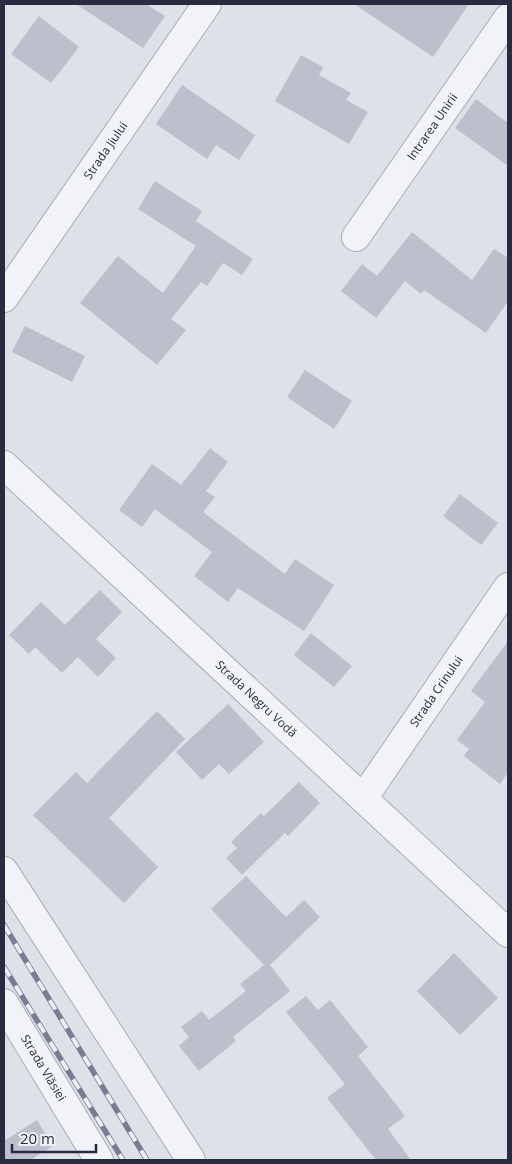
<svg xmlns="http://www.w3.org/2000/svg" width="512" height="1164" font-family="'Open Sans',sans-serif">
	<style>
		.building { fill: #bcbfcc }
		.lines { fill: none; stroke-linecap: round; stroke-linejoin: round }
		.minor-casing { stroke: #a8abb6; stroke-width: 30 }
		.minor { stroke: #f2f3f7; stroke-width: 28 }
		.rail-casing { stroke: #787d93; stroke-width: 5.5 }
		.rail { stroke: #eff0f6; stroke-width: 4; stroke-dasharray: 11; stroke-linecap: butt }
		.labels { text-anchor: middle; stroke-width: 4; stroke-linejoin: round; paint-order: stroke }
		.street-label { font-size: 12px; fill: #272c40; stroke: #eff0f6 }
	</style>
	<rect width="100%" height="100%" fill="#dfe1e9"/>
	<g class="building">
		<polygon points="76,4 146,4 165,16 143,48"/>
		<polygon points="354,4 469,4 433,57"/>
		<polygon points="39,16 79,47 51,83 11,54"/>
		<polygon points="301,55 323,67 319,75 351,93 346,100 368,112 349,144 275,101"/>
		<polygon points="182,85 255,135 239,160 216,145 207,159 156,124"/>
		<polygon points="476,99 508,123 508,166 455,128"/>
		<polygon points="155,181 202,211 196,221 253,259 242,275 223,263 207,286 201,282 171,319 186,330 157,365 80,303 118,256 163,293 196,246 138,209"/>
		<polygon points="412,232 472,280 494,249 508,258 508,301 486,333 424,290 421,294 405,281 376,318 341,291 362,264 377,276"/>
		<polygon points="25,326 85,356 72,382 12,352"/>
		<polygon points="305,370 352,401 334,429 287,397"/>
		<polygon points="210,448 228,462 206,491 215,497 203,512 285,574 295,559 334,585 304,631 238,588 228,602 194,576 212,552 155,509 142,527 119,510 152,464 181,485"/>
		<polygon points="460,494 498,523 481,545 443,516"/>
		<polygon points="100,590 122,612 96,639 116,658 98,677 78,657 62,673 35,647 29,654 9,635 41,602 65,625"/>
		<polygon points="311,633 352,666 334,687 294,655"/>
		<polygon points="508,641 508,772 500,784 464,756 469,749 457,740 485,702 471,691"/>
		<polygon points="228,704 264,742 229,774 219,764 202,780 176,752"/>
		<polygon points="157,711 185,739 109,818 158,867 124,903 33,815 76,772 87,783"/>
		<polygon points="299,782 320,803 288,836 285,833 242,875 226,858 237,848 231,842 261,813 264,816"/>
		<polygon points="246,876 286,917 304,900 320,917 270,965 290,991 233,1037 236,1041 199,1071 179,1046 189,1037 181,1027 202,1011 209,1020 246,991 240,984 264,965 211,909"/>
		<polygon points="454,953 498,998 460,1035 417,991"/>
		<polygon points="306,996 318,1010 330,1000 368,1047 358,1056 405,1116 388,1129 411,1160 376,1160 327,1098 345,1084 286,1012"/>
		<polygon points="37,1120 53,1146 30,1160 4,1160 4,1141"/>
	</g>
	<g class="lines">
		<defs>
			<g id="minor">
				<path id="s1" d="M356,237L508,18"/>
				<path id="s2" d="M4,298L207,4"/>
				<path id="s3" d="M4,465L508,933"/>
				<path id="s4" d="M364,797L508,587"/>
				<polyline points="4,871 191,1160"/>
				<path id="s5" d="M4,1003L99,1160"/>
			</g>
		</defs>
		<use href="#minor" class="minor-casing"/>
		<use href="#minor" class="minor"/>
		<defs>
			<g id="rail">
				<polyline points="4,925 147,1160"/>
				<polyline points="4,967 123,1160"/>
			</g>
		</defs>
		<use href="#rail" class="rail-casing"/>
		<use href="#rail" class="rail"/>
	</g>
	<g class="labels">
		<g class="street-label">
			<text dy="4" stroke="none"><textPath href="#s1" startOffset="134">Intrarea Unirii</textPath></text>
			<text dy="4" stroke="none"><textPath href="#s2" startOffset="179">Strada Jiului</textPath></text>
			<text dy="4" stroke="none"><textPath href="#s4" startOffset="128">Strada Crinului</textPath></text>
			<text dy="4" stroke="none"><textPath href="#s3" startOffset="344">Strada Negru Vodă</textPath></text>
			<text dy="4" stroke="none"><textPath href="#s5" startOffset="76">Strada Vlăsiei</textPath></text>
		</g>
	</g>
	<rect width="512" height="1164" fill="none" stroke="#272c40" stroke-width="10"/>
	<path d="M12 1144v8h84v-8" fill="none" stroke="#272c40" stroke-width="2.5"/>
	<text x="20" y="1144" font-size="15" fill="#272c40" stroke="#eff0f6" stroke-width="4" paint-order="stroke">20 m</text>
</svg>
